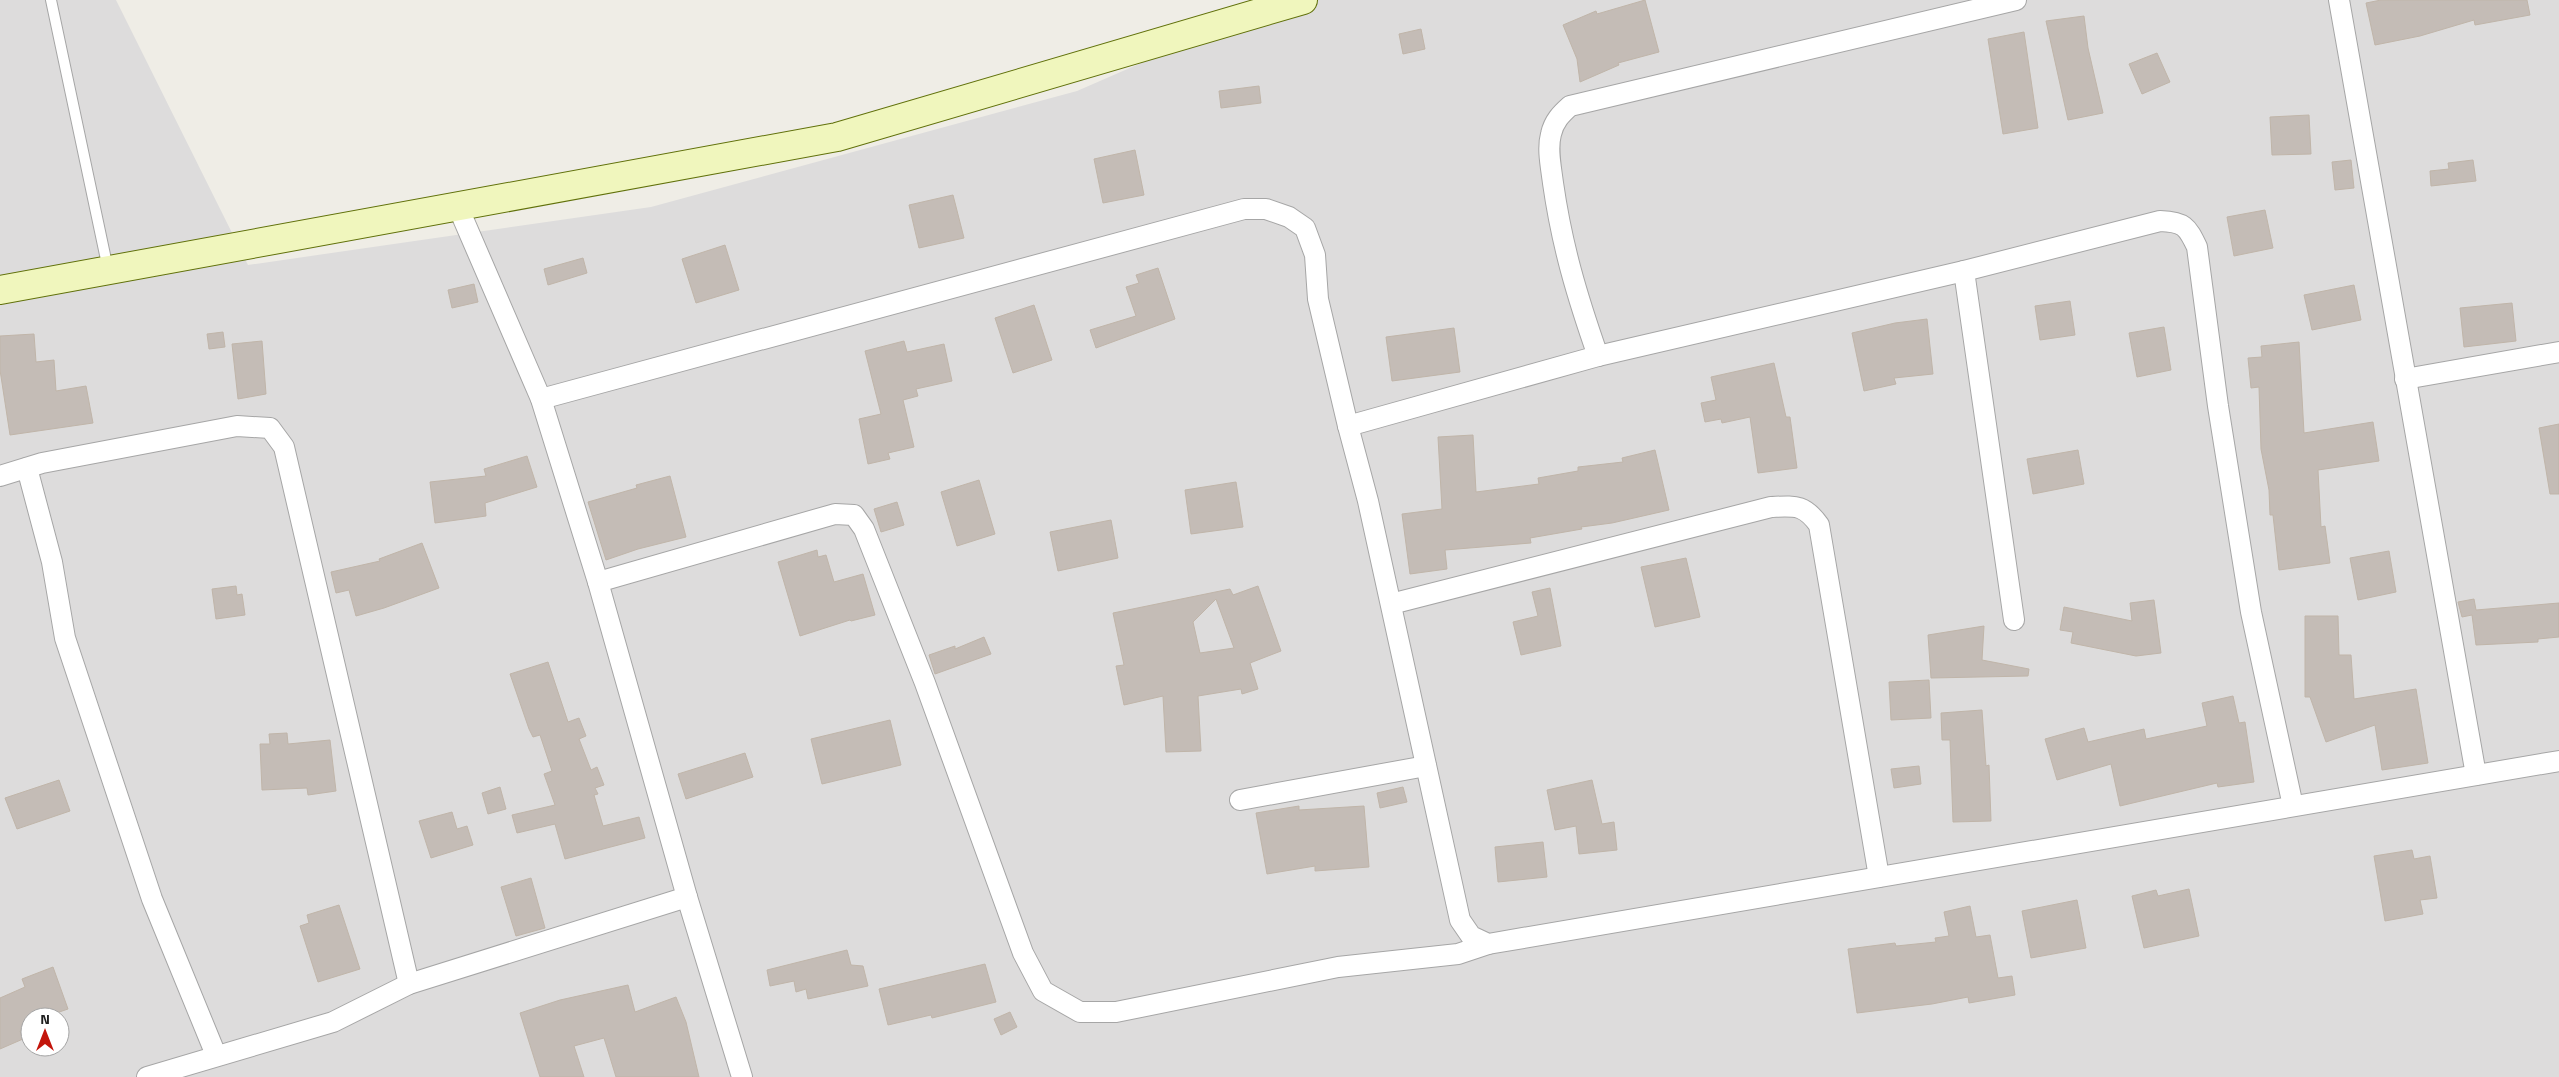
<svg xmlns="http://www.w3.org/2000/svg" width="2559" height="1077" font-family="'Titillium Web',sans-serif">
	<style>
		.residential { fill: #dddcdc; fill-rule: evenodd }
		.building { fill: #c4bcb6; stroke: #c0b5a9; fill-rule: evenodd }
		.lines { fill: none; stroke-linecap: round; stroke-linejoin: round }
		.service-casing { stroke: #a6a6a6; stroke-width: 12 }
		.minor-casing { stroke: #a6a6a6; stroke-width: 22 }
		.secondary-casing { stroke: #61710b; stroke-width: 30 }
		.service { stroke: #fff; stroke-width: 10 }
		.minor { stroke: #fff; stroke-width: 20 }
		.secondary { stroke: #f0f6bd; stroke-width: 28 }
	</style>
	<rect width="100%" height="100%" fill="#efede6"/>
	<path class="residential" d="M0,0H116L248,265L651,207L1077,91L1286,0H2559V1077H0ZM30,1017H60V1047H30Z"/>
	<g class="building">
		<polygon points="1645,0 1659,52 1618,63 1619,65 1580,82 1577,59 1563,25 1596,11 1597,14"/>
		<polygon points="2381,0 2527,0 2530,15 2475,25 2474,20 2420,36 2375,45 2366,3"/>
		<polygon points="2084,16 2088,48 2103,113 2068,120 2046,21"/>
		<polygon points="1421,29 1425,49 1403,54 1399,34"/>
		<polygon points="2024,32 2038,128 2003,134 1988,39"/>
		<polygon points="2157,53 2170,82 2142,94 2129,64"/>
		<polygon points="1259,86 1261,103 1221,108 1219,91"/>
		<polygon points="2309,115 2311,154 2272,155 2270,117"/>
		<polygon points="1135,150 1144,195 1103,203 1094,159"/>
		<polygon points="2351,160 2354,188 2335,190 2332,162"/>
		<polygon points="2473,160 2476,181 2431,186 2430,171 2449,169 2448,163"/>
		<polygon points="953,195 964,238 919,248 909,205"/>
		<polygon points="2265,210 2273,248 2234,256 2227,217"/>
		<polygon points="725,245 739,290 696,303 682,259"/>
		<polygon points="583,258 587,273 548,285 544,269"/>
		<polygon points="1158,268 1175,319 1096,348 1090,330 1136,316 1126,287 1139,283 1136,275"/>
		<polygon points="474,284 478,302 452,308 448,290"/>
		<polygon points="2354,285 2361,320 2312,330 2304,295"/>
		<polygon points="2070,301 2075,335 2040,340 2035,306"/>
		<polygon points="2512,303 2516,341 2464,347 2460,308"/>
		<polygon points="1034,305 1052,360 1013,373 995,318"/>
		<polygon points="1927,319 1933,374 1894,378 1896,384 1864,391 1852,333 1895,323"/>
		<polygon points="2164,327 2171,370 2137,377 2129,333"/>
		<polygon points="1454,328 1460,372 1392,381 1386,337"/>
		<polygon points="223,332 225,347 209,349 207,334"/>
		<polygon points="34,334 36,362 54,360 56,391 86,386 93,423 10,435 0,370 0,336"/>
		<polygon points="262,341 266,394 238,399 232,344"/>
		<polygon points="904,341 907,352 944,344 952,381 916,389 918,396 903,400 914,447 888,453 890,459 868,464 859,419 881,414 865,351"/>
		<polygon points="2299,342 2304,433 2373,422 2379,461 2318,470 2321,527 2325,526 2330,563 2279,570 2273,515 2270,515 2269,490 2261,449 2259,387 2251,388 2248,358 2262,357 2261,346"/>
		<polygon points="1774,363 1786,417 1790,417 1797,468 1758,473 1750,417 1722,423 1721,419 1705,422 1701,403 1716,400 1711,377"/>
		<polygon points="2559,424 2559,494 2550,494 2539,428"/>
		<polygon points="1473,435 1476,492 1539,484 1538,478 1578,471 1578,467 1623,462 1622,458 1655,450 1669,510 1612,523 1581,527 1582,529 1530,538 1531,543 1445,550 1447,569 1410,574 1402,514 1442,509 1438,437"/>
		<polygon points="2078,450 2084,484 2033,494 2027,459"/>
		<polygon points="527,456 537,487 485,503 486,516 435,523 430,482 486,476 484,469"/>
		<polygon points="670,476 686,537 638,549 606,560 588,502 637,488 636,485"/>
		<polygon points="979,480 995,534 957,546 941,492"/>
		<polygon points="1236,482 1243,527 1191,534 1185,490"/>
		<polygon points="897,502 904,525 881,532 874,509"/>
		<polygon points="1111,520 1118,558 1058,571 1050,532"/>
		<polygon points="422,543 439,588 384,608 356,616 349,590 336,593 331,572 380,561 379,559"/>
		<polygon points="817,550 818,557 826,555 834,582 863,574 875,615 851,621 850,620 800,636 778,562"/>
		<polygon points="2389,551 2396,592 2358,600 2350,558"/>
		<polygon points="1686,558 1700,617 1655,627 1641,567"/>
		<polygon points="236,586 237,595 242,594 245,615 216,619 212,589"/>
		<path d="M1258,586L1281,651L1250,663L1258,689L1242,694L1241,689L1198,696L1201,751L1166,752L1163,696L1124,705L1116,666L1124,665L1113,613L1230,589L1233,595ZM1216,599L1234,648L1200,653L1193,622Z"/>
		<polygon points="1550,588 1561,646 1521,655 1513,622 1538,616 1532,592"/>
		<polygon points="2474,599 2476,610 2559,603 2559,637 2538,639 2538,642 2476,645 2472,615 2462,617 2458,602"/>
		<polygon points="2154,600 2161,653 2136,656 2071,643 2073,632 2060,630 2064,607 2132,621 2130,603"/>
		<polygon points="2305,616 2338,616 2339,655 2351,655 2354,699 2416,689 2428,763 2382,770 2375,725 2326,742 2310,697 2305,697"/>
		<polygon points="1984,626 1982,660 2029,669 2028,676 1931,678 1928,635"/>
		<polygon points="984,637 991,654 935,674 929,655 955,646 955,649"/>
		<polygon points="548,662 568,722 579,718 586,736 579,739 591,770 597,767 604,785 595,788 598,794 594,795 603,826 639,817 645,838 565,859 555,824 517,833 512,815 555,805 544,774 552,771 540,735 533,737 529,729 510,674"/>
		<polygon points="1929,680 1931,718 1891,720 1889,682"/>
		<polygon points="2233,696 2239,723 2245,722 2254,782 2218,787 2217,783 2120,806 2111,764 2057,780 2045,739 2084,728 2088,742 2144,729 2146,739 2207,726 2202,703"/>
		<polygon points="1982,710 1986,766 1989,765 1991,821 1953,822 1950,740 1942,740 1941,713"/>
		<polygon points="890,720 901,765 822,784 811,739"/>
		<polygon points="287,733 288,744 330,740 336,791 308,795 307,788 262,790 260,744 270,744 269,734"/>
		<polygon points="745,753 753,777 686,799 678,774"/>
		<polygon points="1919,766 1921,784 1894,788 1891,769"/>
		<polygon points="59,780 70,811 17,829 5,798"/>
		<polygon points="1592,780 1602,824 1614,822 1617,850 1579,854 1576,826 1555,830 1547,790"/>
		<polygon points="500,787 506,809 488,814 482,793"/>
		<polygon points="1403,787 1407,802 1380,808 1377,793"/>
		<polygon points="1299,806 1299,810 1364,806 1369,867 1315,871 1315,866 1267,874 1256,813"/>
		<polygon points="452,812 457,829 467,826 473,845 431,858 419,821"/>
		<polygon points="1543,842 1547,877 1498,882 1495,847"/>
		<polygon points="2412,850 2414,859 2430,856 2437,898 2420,900 2423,914 2385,921 2374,856"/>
		<polygon points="531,878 545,928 516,936 501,887"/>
		<polygon points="2189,889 2199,936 2144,948 2132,896 2156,890 2158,896"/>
		<polygon points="2077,900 2086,948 2031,958 2022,911"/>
		<polygon points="339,905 360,969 318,982 300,926 309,923 307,915"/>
		<polygon points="1970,906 1976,937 1990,935 1998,978 2012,976 2015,995 1969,1003 1968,997 1932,1004 1857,1013 1848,949 1895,943 1896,946 1936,942 1935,938 1949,936 1944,912"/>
		<polygon points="847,950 851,965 863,966 868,986 808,999 806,989 796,992 794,981 770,986 767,970"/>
		<polygon points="985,964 996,1002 932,1018 931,1015 888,1025 879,989"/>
		<polygon points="53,967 68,1009 45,1017 30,1017 30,1027 20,1031 23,1039 0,1049 0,998 25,987 22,979"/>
		<polygon points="628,985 635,1012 676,997 686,1022 699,1077 616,1077 604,1038 574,1046 584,1077 540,1077 520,1013 560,1000"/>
		<polygon points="1010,1012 1017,1027 1001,1035 994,1019"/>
	</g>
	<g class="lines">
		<defs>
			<polyline id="service" points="51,0 108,269"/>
			<g id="minor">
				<polyline points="2339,0 2476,775"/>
				<polyline points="458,207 541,399 598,582 687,897 742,1077"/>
				<polyline points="1964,271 2014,620"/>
				<path d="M1598,356C1577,296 1562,246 1553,183C1551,167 1547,149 1551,134C1554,121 1561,114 1570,106L2016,0"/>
				<polyline points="2405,379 2559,352"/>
				<polyline points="541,399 1244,209 1266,209 1289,217 1305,228 1315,255 1318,299 1348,426 1368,501 1460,920 1471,936 1488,944 2559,761"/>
				<path d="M1348,426L1598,356L1964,271L2160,221C2184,222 2187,226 2197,247L2218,406L2251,612L2293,806"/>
				<polyline points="27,468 52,562 65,638 152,899 216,1055"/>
				<polyline points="0,476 42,463 237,426 270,428 284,447 409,984"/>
				<polyline points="598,582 835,514 854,515 864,529 925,683 1023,953 1043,991 1080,1012 1116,1012 1338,967 1458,954 1488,944"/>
				<path d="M1391,604L1771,507C1795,506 1804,504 1819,525L1879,877"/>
				<polyline points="1240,800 1426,766"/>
				<polyline points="147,1077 333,1022 409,984 687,897"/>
			</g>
			<polyline id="secondary" points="0,290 837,137 1303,0"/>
		</defs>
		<use href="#service" class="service-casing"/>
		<use href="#minor" class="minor-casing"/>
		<use href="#secondary" class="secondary-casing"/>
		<use href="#service" class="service"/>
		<use href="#minor" class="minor"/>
		<use href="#secondary" class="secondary"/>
	</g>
	<g transform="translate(45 1032)"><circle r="24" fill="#ffffff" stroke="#a5a5a5"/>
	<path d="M0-4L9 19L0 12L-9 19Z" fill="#c3150b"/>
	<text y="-8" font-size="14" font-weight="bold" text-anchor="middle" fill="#1f1f1f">N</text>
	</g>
</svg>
